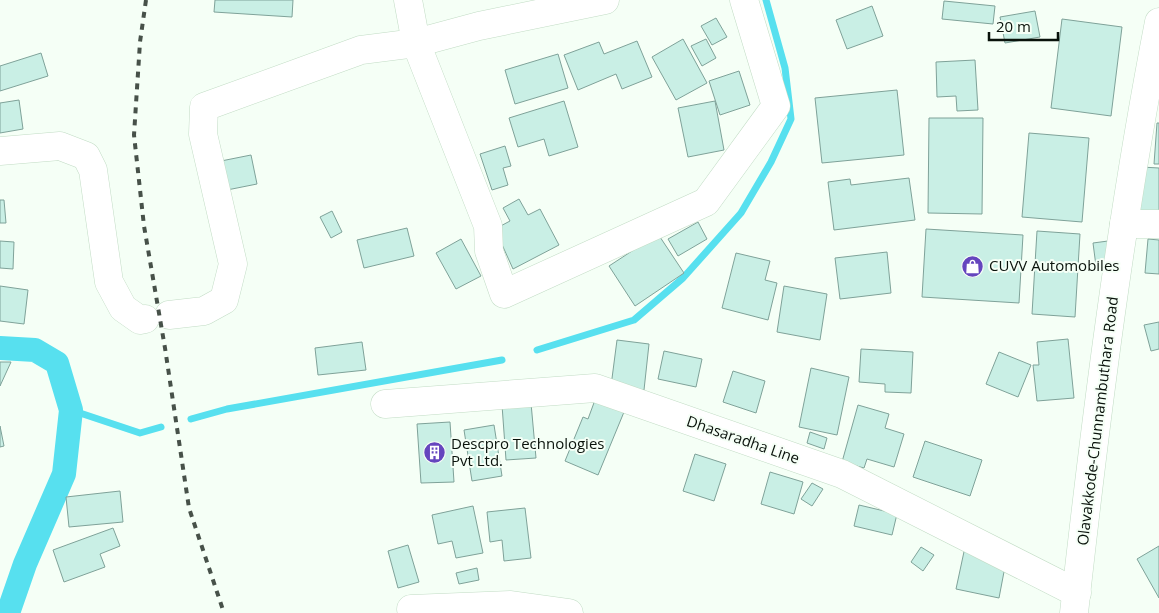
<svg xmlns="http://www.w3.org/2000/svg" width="1159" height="613" font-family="'Open Sans',sans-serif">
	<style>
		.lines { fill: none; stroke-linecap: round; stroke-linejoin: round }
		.stream { stroke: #57e0ef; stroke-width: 7 }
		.canal { stroke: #57e0ef; stroke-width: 24 }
		.building { fill: #c9efe5; stroke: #7fa299 }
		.minor-casing { stroke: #c2dcc5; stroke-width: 29 }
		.major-casing { stroke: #c2dcc5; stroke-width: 29 }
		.minor { stroke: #fff; stroke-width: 28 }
		.major { stroke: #fff; stroke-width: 28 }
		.rail { stroke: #475149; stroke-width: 4; stroke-dasharray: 6 6; stroke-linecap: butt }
		.labels { text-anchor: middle; stroke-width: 4; stroke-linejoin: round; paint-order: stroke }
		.poi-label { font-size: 15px; fill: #09120b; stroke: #f5fff6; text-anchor: start }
		.street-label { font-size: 15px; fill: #09120b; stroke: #f5fff6 }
	</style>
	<rect width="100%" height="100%" fill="#f5fff6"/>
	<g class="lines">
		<g class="stream">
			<polyline points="537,350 634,320 683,278 741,213 771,162 791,119 785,68 766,0"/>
			<polyline points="71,410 140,433 161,427"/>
			<polyline points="191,419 227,409 502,360"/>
		</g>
		<polyline class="canal" points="0,348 35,350 57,363 71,410 64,474 25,564 8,613"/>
	</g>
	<g class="building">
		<polygon points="215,0 293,0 292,17 214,12"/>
		<polygon points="944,1 995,6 993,24 942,19"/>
		<polygon points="872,6 883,36 847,49 836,20"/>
		<polygon points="1035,11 1040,37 1005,43 1000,17"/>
		<polygon points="716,18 727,37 712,45 701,26"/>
		<polygon points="1062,19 1122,27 1111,116 1051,108"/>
		<polygon points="683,39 707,83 676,100 652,57"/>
		<polygon points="706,39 716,58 702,66 691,46"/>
		<polygon points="637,41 652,77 622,89 616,74 578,90 564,55 599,42 604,54"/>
		<polygon points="41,53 48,76 0,91 0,66"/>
		<polygon points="558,54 568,88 515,104 505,70"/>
		<polygon points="975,60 978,110 957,111 956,96 937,97 936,62"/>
		<polygon points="739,71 750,105 720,115 709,81"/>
		<polygon points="897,90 904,155 822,163 815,98"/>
		<polygon points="19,100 23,129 0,133 0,103"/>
		<polygon points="564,101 578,147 549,156 544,139 518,147 509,118"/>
		<polygon points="715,101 724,150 688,157 678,108"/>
		<polygon points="929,118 983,118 982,214 928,213"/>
		<polygon points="1157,123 1159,123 1159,164 1154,164"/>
		<polygon points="1029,133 1089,138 1082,222 1022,217"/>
		<polygon points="505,146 511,166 503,168 508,185 492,190 480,154"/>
		<polygon points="251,155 257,184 227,190 221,161"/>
		<polygon points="1141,167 1159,168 1159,213 1138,212"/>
		<polygon points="909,178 915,220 834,230 828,182 850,179 851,185"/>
		<polygon points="519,199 528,215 540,209 559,245 513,269 495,229 510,221 503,208"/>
		<polygon points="0,200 4,200 6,223 0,223"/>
		<polygon points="332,211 342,232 331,238 320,217"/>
		<polygon points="698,222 707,239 678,256 668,239"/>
		<polygon points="407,228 414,256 364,268 357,240"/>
		<polygon points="926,229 1023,235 1019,303 922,297"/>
		<polygon points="1037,231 1080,234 1075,317 1032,314"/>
		<polygon points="658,234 684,273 635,306 609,266"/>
		<polygon points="461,239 481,276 456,289 436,253"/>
		<polygon points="1148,239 1159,240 1159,274 1145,273"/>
		<polygon points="0,241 14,242 13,269 0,268"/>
		<polygon points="1108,241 1111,264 1096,266 1093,243"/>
		<polygon points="887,252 891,293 840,299 835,258"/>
		<polygon points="736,253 770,261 765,280 777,283 768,320 722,308"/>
		<polygon points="0,286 28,290 24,324 0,321"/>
		<polygon points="784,286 827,294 820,340 777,332"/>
		<polygon points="1159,322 1159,349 1151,351 1144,325"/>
		<polygon points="1068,339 1074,398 1037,401 1033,365 1039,365 1037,342"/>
		<polygon points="617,340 649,344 644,390 611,386"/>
		<polygon points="362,342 366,370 318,375 315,348"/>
		<polygon points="861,349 913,352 911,393 885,392 885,384 859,382"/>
		<polygon points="664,351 702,359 696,387 658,379"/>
		<polygon points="999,352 1031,365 1018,397 986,384"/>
		<polygon points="0,362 11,362 0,386"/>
		<polygon points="811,368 849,377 837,435 799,427"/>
		<polygon points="733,371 765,381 756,413 723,402"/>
		<polygon points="595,400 624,412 598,475 565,461 583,417 588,419"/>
		<polygon points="531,403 536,458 506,460 502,405"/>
		<polygon points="858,405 889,414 885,428 904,434 894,467 867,459 864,468 842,462"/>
		<polygon points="450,422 454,482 421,483 417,424"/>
		<polygon points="494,425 502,476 472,481 464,430"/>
		<polygon points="0,426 4,446 0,447"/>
		<polygon points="810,432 827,438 824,449 807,443"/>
		<polygon points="925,441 982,460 970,496 913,477"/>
		<polygon points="695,454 726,464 714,501 683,491"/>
		<polygon points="770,472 803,482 794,514 761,504"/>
		<polygon points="812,483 823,489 812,506 801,499"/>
		<polygon points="120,491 123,522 69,527 66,497"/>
		<polygon points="859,505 897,514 892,535 854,526"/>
		<polygon points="473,506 483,553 456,558 452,541 438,544 432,515"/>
		<polygon points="525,508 531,558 504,561 502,540 490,542 487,512"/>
		<polygon points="113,528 120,546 100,554 105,567 64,582 53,550"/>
		<polygon points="408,545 419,582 398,588 388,551"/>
		<polygon points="1159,546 1159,598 1137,559"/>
		<polygon points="921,547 934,555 923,571 911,562"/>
		<polygon points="965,547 1007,556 999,598 956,589"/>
		<polygon points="477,568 479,580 459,584 456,573"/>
	</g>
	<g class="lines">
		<defs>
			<g id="minor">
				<polyline points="408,0 416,43 488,226 489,251 504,294 706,202 776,106 744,0"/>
				<polyline points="0,151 60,146 86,156 93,170 109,282 123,308 140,320 145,319"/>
				<polyline points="1124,224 1159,224"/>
				<polyline points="169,315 204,311 224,300 233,264 203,134 204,107 361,50 416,43 479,26 605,0"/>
				<polyline points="385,404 595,388 842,474 1077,593"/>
				<polyline points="411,609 511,605 569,613"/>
			</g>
			<path id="major" d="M1074,613C1096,415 1121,217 1159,22"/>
		</defs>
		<use href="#minor" class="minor-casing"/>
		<use href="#major" class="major-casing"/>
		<use href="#minor" class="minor"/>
		<use href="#major" class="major"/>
		<polyline class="rail" points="146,0 140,42 134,135 144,226 165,348 189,508 224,613"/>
	</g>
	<defs>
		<symbol id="shop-disc" viewBox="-11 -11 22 22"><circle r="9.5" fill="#6545be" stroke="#f5fff6"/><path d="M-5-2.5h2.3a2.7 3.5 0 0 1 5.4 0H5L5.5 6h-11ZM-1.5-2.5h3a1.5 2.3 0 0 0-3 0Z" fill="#fff"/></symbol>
		<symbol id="building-disc" viewBox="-11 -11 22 22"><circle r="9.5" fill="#6545be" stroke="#f5fff6"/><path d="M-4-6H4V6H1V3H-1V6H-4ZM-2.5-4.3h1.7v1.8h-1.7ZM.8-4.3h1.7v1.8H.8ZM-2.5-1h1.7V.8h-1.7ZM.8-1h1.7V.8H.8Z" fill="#fff"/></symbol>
	</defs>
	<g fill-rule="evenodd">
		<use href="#shop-disc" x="960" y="254" width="25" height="25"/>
		<use href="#building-disc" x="422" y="440" width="25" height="25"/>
	</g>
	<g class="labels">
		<g class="poi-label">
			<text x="989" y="271">CUVV Automobiles</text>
			<text x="451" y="449">Descpro Technologies<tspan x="451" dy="17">Pvt Ltd.</tspan></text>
		</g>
		<g class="street-label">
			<text transform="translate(1098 421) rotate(-83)" y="5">Olavakkode-Chunnambuthara Road</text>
			<text transform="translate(743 440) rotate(19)" y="5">Dhasaradha Line</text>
		</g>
	</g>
	<path d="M989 32v8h69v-8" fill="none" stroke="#09120b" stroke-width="2.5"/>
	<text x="996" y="32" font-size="15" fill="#09120b" stroke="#f5fff6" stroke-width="4" paint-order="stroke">20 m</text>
</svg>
